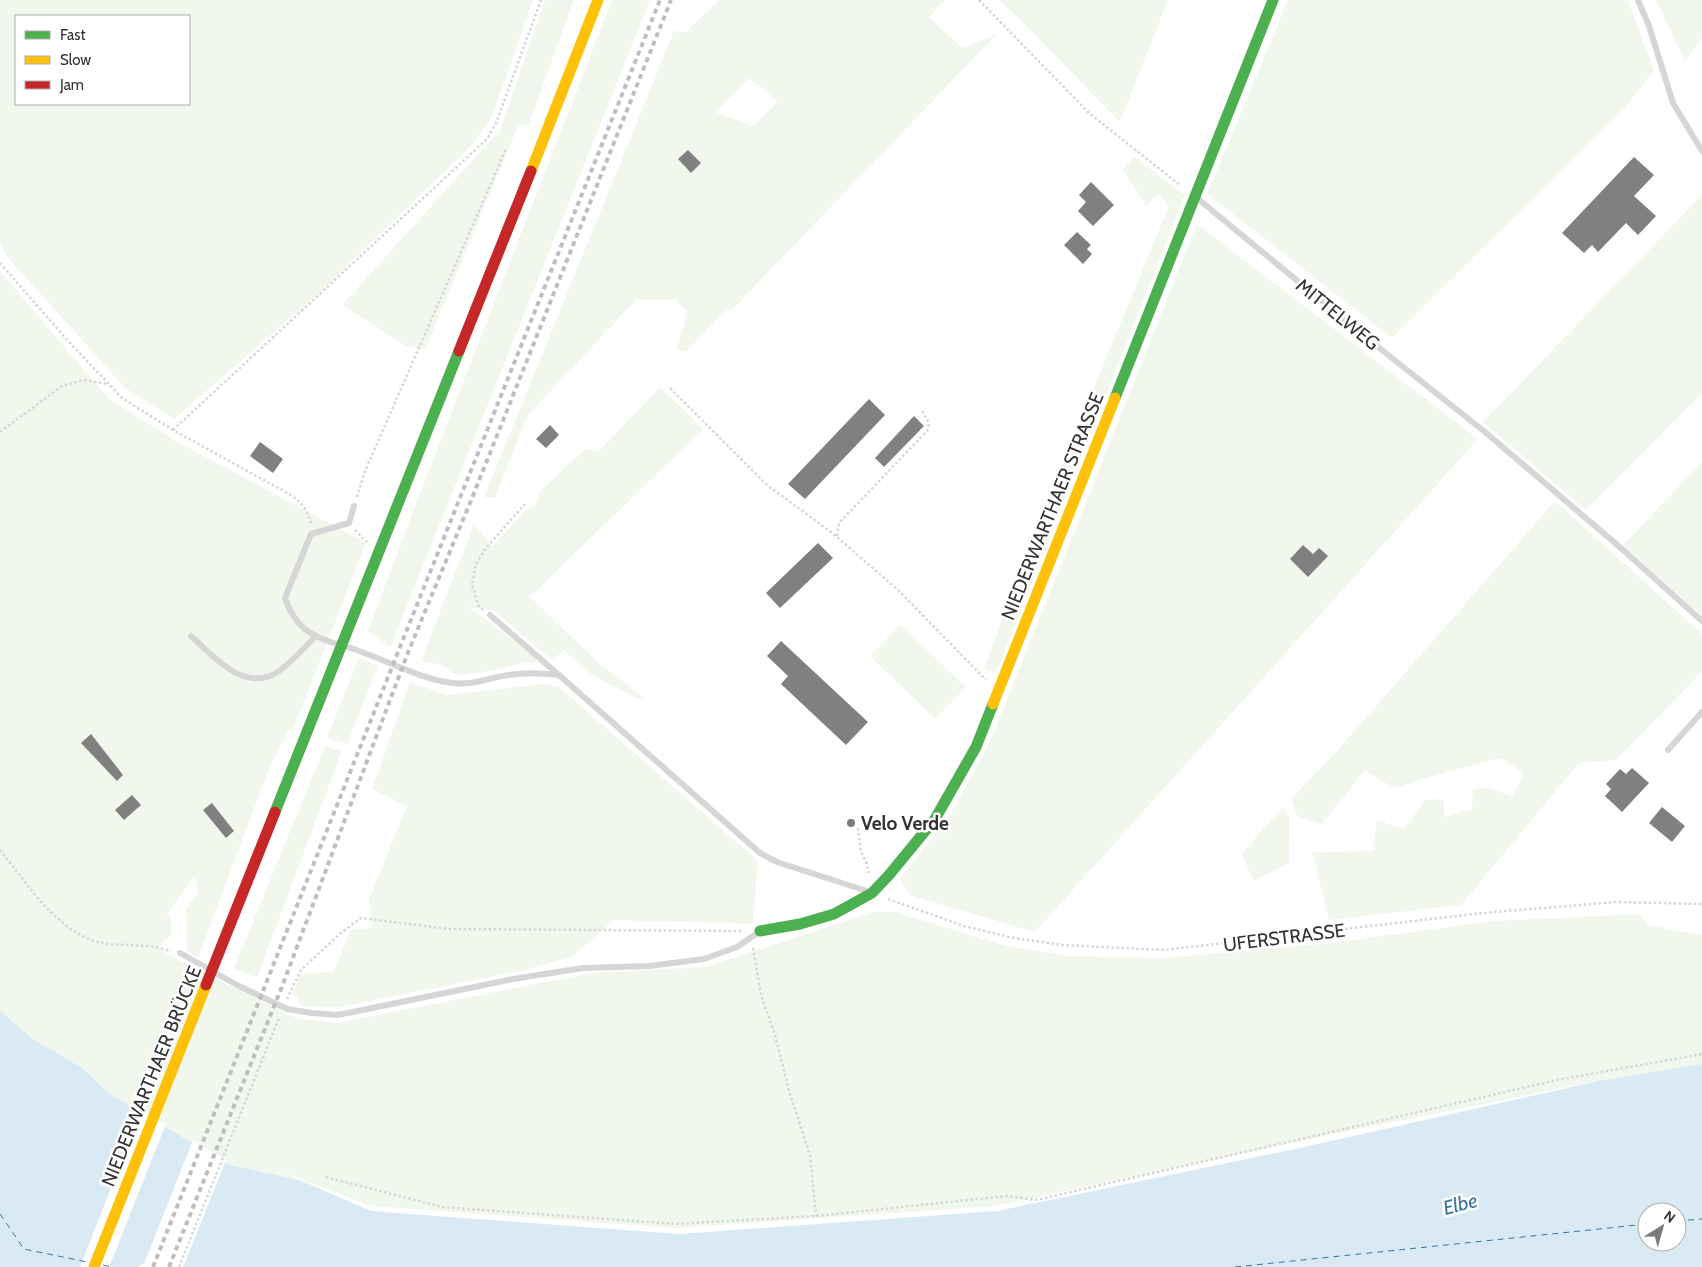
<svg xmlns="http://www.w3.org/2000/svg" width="1702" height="1267" font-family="Cabin,sans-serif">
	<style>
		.green { fill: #f2f7ed; fill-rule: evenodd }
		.water { fill: #daeaf5; fill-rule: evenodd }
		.pier { fill: #fff }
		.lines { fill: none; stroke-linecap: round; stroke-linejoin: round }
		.ferry { stroke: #36749e; stroke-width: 1; stroke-dasharray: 6 5; stroke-linecap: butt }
		.building { fill: #808080 }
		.path { stroke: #d6d6d6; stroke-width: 2.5; stroke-dasharray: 2.5 2.5; stroke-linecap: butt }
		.lane { stroke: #d6d6d6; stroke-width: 6 }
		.fast { stroke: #4caf50; stroke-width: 11 }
		.slow { stroke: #ffc107; stroke-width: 11 }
		.jam { stroke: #c62828; stroke-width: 11 }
		.rail { stroke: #bebebe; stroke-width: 4; stroke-dasharray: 5 4; stroke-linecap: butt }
		.poi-dot { fill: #7a7a7a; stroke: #fff; stroke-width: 2 }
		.labels { text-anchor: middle; stroke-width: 5; stroke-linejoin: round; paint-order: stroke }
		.street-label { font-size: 19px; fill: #323232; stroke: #fff }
		.poi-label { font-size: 19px; font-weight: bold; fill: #323232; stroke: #fff; text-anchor: start }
		.water-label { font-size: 20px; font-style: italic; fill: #36749e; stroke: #fff }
	</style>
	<rect width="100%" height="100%" fill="#fff"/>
	<g class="green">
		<path d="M0,0H533L491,119L471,146L322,290L174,419L125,388L5,254L0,241ZM16,16H189V104H16Z"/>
		<polygon points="545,0 574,0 529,124 518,126 425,350 406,346 342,305 500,130"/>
		<polygon points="612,0 650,0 390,648 368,631 417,501"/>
		<path d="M719,0H945L929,17L962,48L997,34L730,312L727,308L686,352L677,349L687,312L676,300H636L528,415L495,498L484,497L674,31L686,32ZM749,78L778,101L753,126L715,112Z"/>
		<polygon points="999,0 1168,0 1120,122 1025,25"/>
		<polygon points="1288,0 1628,0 1654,71 1623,109 1392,338 1207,194"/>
		<polygon points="1656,0 1702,0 1702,39 1685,61"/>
		<polygon points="1134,157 1185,195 996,673 984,669 1035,530 1169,206 1158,194 1146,206 1123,170"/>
		<polygon points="1702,195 1702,393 1586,510 1483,422"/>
		<polygon points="1197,224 1478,439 1035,932 911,896 900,879 951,813 990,742"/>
		<polygon points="0,271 109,399 176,441 366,543 293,730 289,729 270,766 198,958 187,950 186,908 198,893 194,877 167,914 171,921 171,935 157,947 170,956 296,1018 337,1023 591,973 705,967 874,912 896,912 1006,946 1069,956 1164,958 1322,944 1493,921 1639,914 1648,925 1702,935 1702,1064 1598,1081 1329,1135 995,1206 675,1228 371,1206 277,1170 302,1181 230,1165 108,1093 84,1069 33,1039 0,1011"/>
		<polygon points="660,387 703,429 530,597 599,663 644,698 642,701 592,675 563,650 553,661 495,611 468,607 488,621 534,656 538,663 530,662 480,673 457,675 442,665 421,661 474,524 492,547 527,509 533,507 539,499 538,493 585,449 598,452"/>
		<polygon points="1702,462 1702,616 1623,545"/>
		<polygon points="1555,501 1702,634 1702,672 1616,760 1579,763 1461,905 1329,920 1312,852 1373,851 1377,820 1404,829 1425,800 1443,799 1445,817 1472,809 1473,789 1489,788 1513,796 1524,773 1501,758 1450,771 1394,788 1365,770 1322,824 1297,816 1291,799 1336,752"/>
		<polygon points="900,625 966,687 935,719 870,656"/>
		<polygon points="359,658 378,666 347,744 327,738"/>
		<polygon points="410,682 446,695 545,684 559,687 758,861 753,924 614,920 572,957 526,970 341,1007 301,1006 297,997 292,995 301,974 333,972 351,930 372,928 369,899 407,806 372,789"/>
		<polygon points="325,746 342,751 257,978 234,968"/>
		<polygon points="1283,807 1290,819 1289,863 1254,881 1241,854"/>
	</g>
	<path class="water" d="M0,1011L33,1039L84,1069L108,1093L230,1165L302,1181L371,1211L679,1234L997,1211L1300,1148L1598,1081L1702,1064V1267H0ZM1647,1212H1677V1242H1647Z"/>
	<g class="pier">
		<polygon points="142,1110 166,1124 109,1267 80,1267"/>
		<polygon points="193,1140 226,1160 183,1267 138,1267 141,1264 144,1264"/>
	</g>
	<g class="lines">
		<g class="ferry">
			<polyline points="0,1214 24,1249 87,1262"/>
			<polyline points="1677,1221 1702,1219"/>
			<polyline points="103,1265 111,1267"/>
			<polyline points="1235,1267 1647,1224"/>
		</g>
	</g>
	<g class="building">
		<polygon points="688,150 701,163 691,173 678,159"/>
		<polygon points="1634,157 1654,175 1634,196 1656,216 1638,235 1626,223 1598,252 1592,245 1584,253 1562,233"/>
		<polygon points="1091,182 1114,205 1093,226 1078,211 1086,202 1079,195"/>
		<polygon points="1077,232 1091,245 1087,249 1092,254 1083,264 1064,245"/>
		<polygon points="869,399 885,415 805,499 788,484"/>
		<polygon points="914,416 924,426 884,467 875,458"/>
		<polygon points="550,425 559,435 546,448 536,439"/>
		<polygon points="260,442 283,459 273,473 250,456"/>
		<polygon points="818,543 833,558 780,608 766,593"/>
		<polygon points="1303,545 1313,554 1319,548 1328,556 1308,577 1290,559"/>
		<polygon points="781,641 868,722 846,745 781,684 788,676 767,656"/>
		<polygon points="91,734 123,775 117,781 81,743"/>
		<polygon points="1632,768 1649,783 1622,812 1605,796 1611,789 1606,784 1620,769 1626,774"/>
		<polygon points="132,795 141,805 124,820 115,810"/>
		<polygon points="212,803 234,831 226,838 203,810"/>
		<polygon points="1662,807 1685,826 1672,842 1649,823"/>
	</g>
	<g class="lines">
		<g class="path">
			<polyline points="979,0 1089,113 1181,186"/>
			<path d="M0,263L69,342L122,398L173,430L291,495C302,503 308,511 311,524"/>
			<polyline points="670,388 767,485 831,532 897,589 986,680"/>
			<polyline points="173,430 487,139 496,123 541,0"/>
			<polyline points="0,432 62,386 84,380 107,384"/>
			<polyline points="357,497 365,471 506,149"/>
			<polyline points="355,530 367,542"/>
			<polyline points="837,536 839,523 927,431 929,423 922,411"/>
			<polyline points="483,610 479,607 472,585 476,564 486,548 525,504"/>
			<polyline points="858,828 861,852 866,862 869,873"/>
			<path d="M0,850C29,885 58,936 107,944C119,945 132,945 145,946C154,946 163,949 171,951"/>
			<polyline points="888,899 964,926 1014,938 1063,945 1164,950 1483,913 1615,902 1702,904"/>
			<polyline points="753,948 761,995 775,1035 790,1094 810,1155 816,1216"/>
			<polyline points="287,999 301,970 342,932 361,918 449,929 741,931"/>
			<polyline points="326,1177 442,1207 675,1224 816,1216 1007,1196 1036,1200 1557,1080 1702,1054"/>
			<polyline points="179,1267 279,1018"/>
		</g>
		<g class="lane">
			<polyline points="1638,0 1649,26 1673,103 1702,151"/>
			<polyline points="1197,198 1363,335 1485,432 1622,549 1702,621"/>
			<path d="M354,506L349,523L311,534L285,598C289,610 296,622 306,630C322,642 341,644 359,651C388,661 423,680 453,683C472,686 491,677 509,675C526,672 542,673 559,675L760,853L777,862L867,891"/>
			<polyline points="490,615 559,675"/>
			<path d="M191,636C213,656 243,692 276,673C288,666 305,647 316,636"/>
			<polyline points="1668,750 1702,712"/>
			<polyline points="180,953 237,985 287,1009 312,1013 338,1015 513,979 583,968 649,966 704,959 737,947 759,932"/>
		</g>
		<g class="fast">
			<polyline points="1115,398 1273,0"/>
			<polyline points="275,812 459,351"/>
			<polyline points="760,931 800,924 834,914 872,893 889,875 935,819 976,747 993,704"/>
		</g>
		<g class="slow">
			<polyline points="531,171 598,0"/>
			<polyline points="993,704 1115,398"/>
			<polyline points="94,1267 206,985"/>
		</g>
		<g class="jam">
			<polyline points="459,351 531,171"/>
			<polyline points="206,985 275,812"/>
		</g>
		<g class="rail">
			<polyline points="153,1267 398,652 660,0"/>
			<polyline points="169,1267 283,984 407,655 470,503 671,0"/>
		</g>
	</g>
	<circle class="poi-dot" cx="851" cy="823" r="5"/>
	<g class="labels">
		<g class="street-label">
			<text transform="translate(1338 314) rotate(39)" y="7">MITTELWEG</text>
			<text transform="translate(1052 506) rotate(-68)" y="7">NIEDERWARTHAER STRASSE</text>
			<text transform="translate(1284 937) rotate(-7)" y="7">UFERSTRASSE</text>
			<text transform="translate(151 1076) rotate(-68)" y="7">NIEDERWARTHAER BRÜCKE</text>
		</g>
		<g class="poi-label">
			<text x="861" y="830">Velo Verde</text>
		</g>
		<g class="water-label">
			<text transform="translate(1460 1204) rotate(-15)" y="7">Elbe</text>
		</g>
	</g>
	<rect x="15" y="15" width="175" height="90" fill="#ffffff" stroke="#adadad"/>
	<rect x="25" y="31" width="25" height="8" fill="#4caf50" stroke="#adadad"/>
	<text x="60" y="40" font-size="15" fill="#323232">Fast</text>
	<rect x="25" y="56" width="25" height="8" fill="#ffc107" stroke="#adadad"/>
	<text x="60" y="65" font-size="15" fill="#323232">Slow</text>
	<rect x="25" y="81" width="25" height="8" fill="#c62828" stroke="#adadad"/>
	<text x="60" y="90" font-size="15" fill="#323232">Jam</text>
	<g transform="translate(1662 1227) rotate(37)"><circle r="24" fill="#ffffff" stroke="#adadad"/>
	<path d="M0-4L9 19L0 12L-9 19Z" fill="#7a7a7a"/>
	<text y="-8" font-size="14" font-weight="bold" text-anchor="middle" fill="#323232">N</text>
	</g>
</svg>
